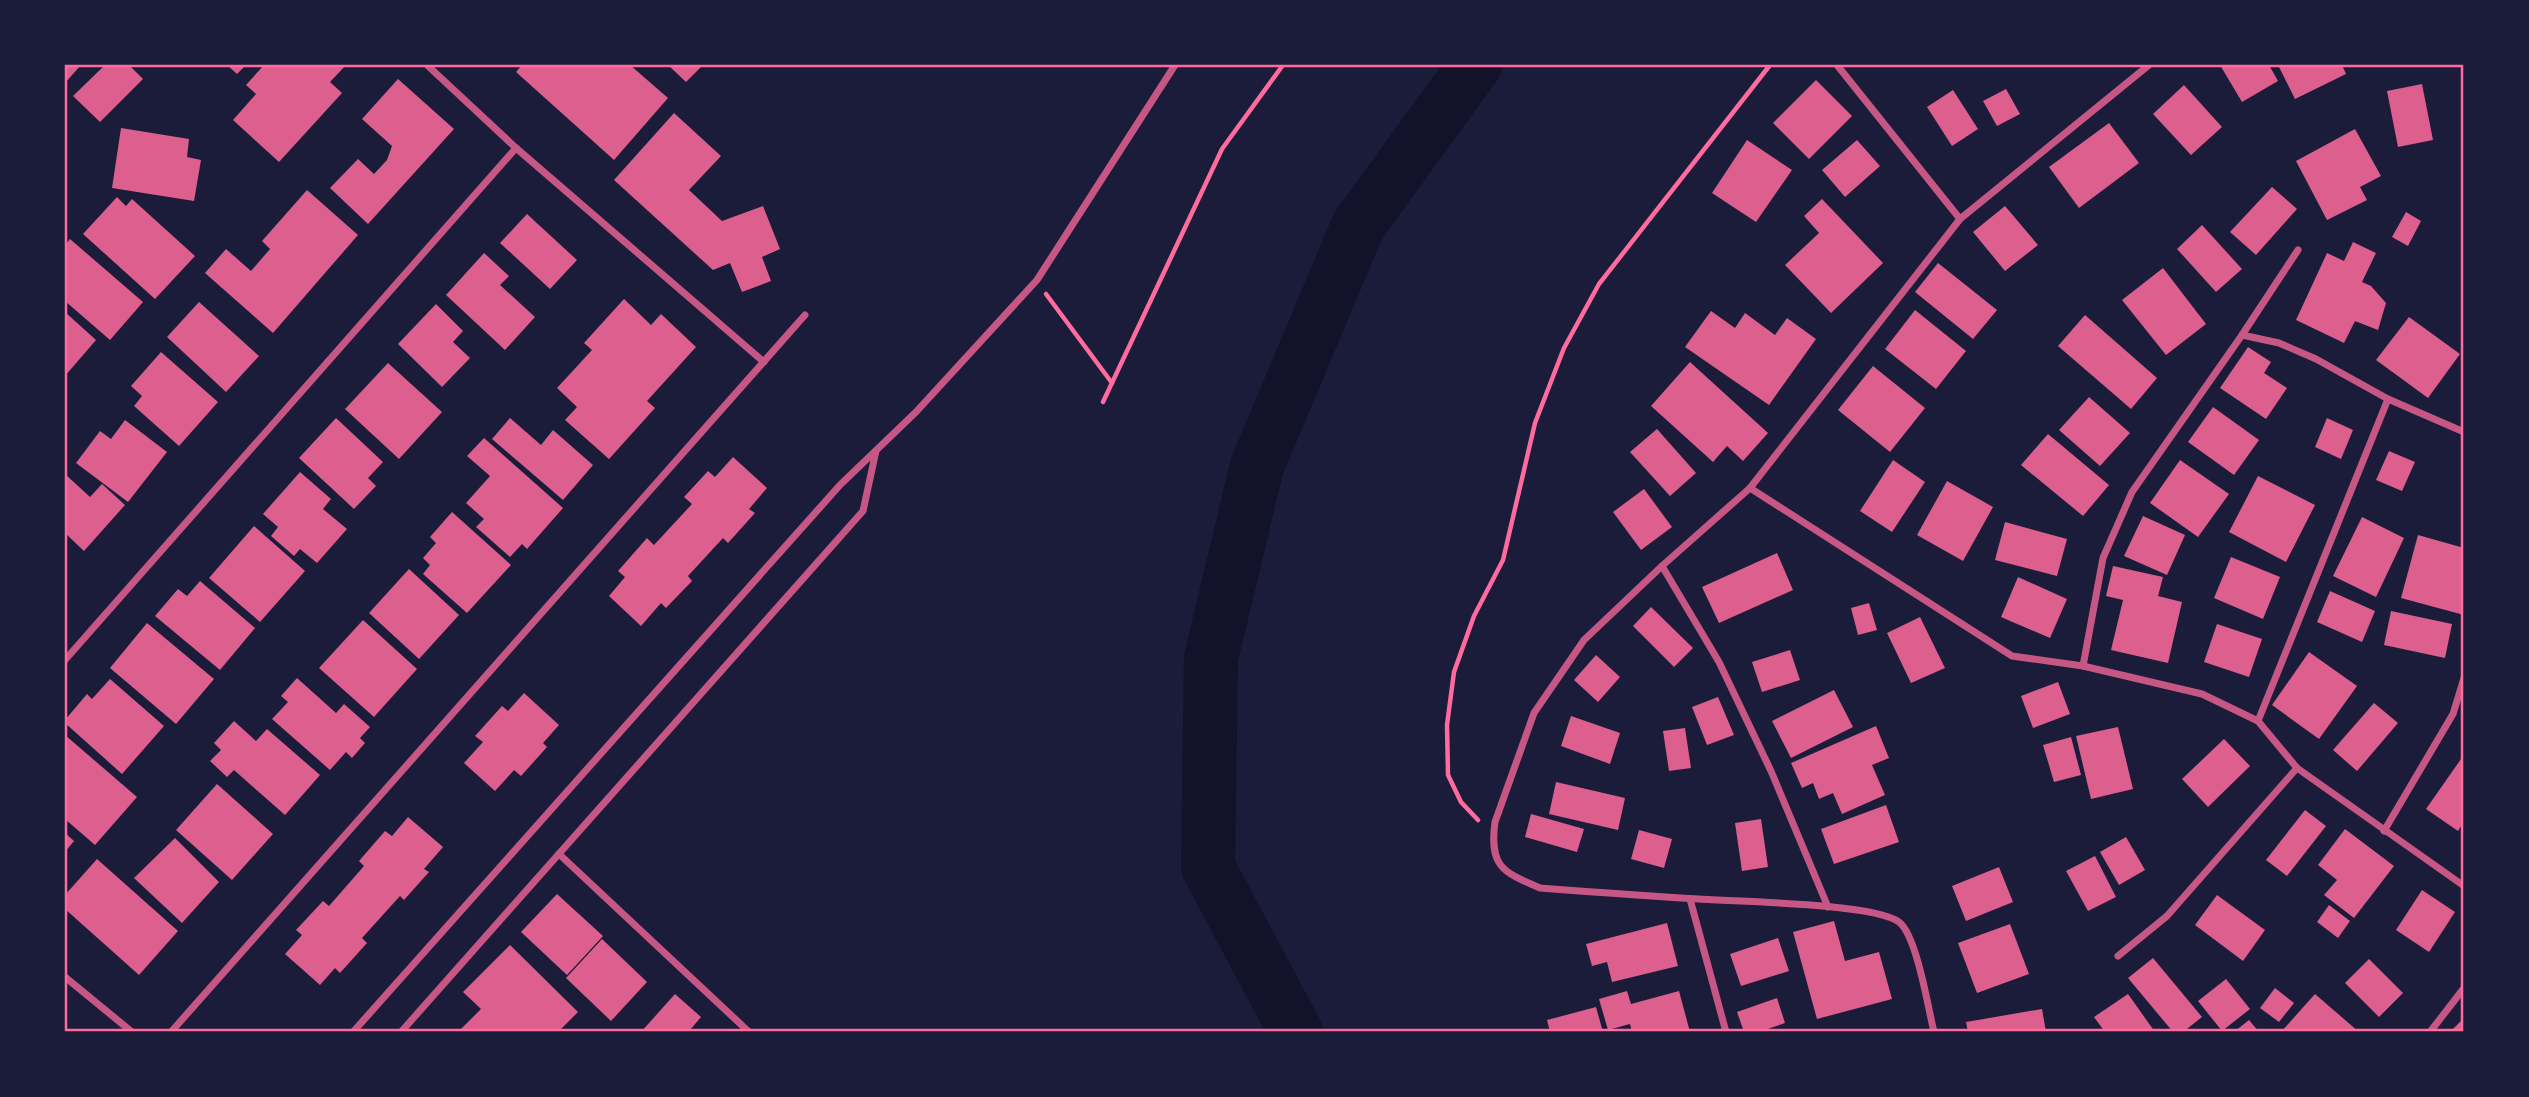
<svg xmlns="http://www.w3.org/2000/svg" width="2529" height="1097" font-family="'Asap Condensed',sans-serif">
	<style>
		.lines { fill: none; stroke-linecap: round; stroke-linejoin: round }
		.river { stroke: #12122b; stroke-width: 54 }
		.building { fill: #dd5f8e }
		.path { stroke: #ff6b9d; stroke-width: 4.5 }
		.minor { stroke: #c65784; stroke-width: 7 }
		.neatline { fill: none; stroke: #ff6b9d; stroke-width: 2.5 }
	</style>
	<rect width="100%" height="100%" fill="#1b1b3a"/>
	<g class="lines">
		<polyline class="river" points="1296,1032 1208,867 1211,658 1257,466 1358,226 1475,65"/>
	</g>
	<g class="building">
		<polygon points="65,65 81,65 65,83"/>
		<polygon points="105,65 129,65 143,79 100,122 73,96"/>
		<polygon points="227,65 246,65 237,74"/>
		<polygon points="264,65 346,65 330,82 342,93 279,162 233,120 256,94 246,85"/>
		<polygon points="522,65 630,65 668,98 614,160 516,72"/>
		<polygon points="668,65 703,65 686,82"/>
		<polygon points="2220,65 2269,65 2278,81 2242,102"/>
		<polygon points="2278,65 2342,65 2346,74 2295,99"/>
		<polygon points="398,79 454,129 368,224 330,188 358,159 374,174 387,160 392,146 362,119"/>
		<polygon points="1816,80 1852,116 1809,159 1773,123"/>
		<polygon points="2422,84 2433,140 2398,147 2387,91"/>
		<polygon points="2184,85 2222,127 2191,155 2153,114"/>
		<polygon points="2006,89 2020,114 1997,126 1983,101"/>
		<polygon points="1953,90 1978,129 1952,146 1927,107"/>
		<polygon points="674,113 721,156 689,190 722,221 763,206 780,249 762,257 771,281 742,292 730,263 713,270 614,180"/>
		<polygon points="2109,123 2139,163 2079,208 2049,167"/>
		<polygon points="121,128 189,139 187,157 201,160 194,201 112,188"/>
		<polygon points="2355,129 2381,176 2360,187 2367,200 2327,220 2296,161"/>
		<polygon points="1747,140 1792,170 1756,222 1712,193"/>
		<polygon points="1857,140 1880,166 1845,197 1822,170"/>
		<polygon points="2272,187 2297,209 2256,255 2230,232"/>
		<polygon points="307,190 358,235 273,333 205,273 226,249 251,271 270,249 262,241"/>
		<polygon points="117,197 126,206 132,199 195,256 155,299 83,234"/>
		<polygon points="1822,199 1883,263 1831,313 1785,265 1819,233 1804,216"/>
		<polygon points="2005,206 2038,245 2005,271 1973,232"/>
		<polygon points="2406,212 2421,221 2408,246 2392,237"/>
		<polygon points="527,214 577,260 550,289 500,243"/>
		<polygon points="2202,225 2242,269 2216,292 2177,249"/>
		<polygon points="70,239 143,302 110,340 65,301 65,245"/>
		<polygon points="2353,242 2376,253 2362,282 2371,286 2386,303 2378,330 2355,321 2344,343 2296,320 2327,253 2344,261"/>
		<polygon points="484,253 509,276 500,285 535,317 505,350 446,295"/>
		<polygon points="1938,263 1997,310 1973,339 1915,292"/>
		<polygon points="2163,268 2206,324 2166,355 2122,300"/>
		<polygon points="624,299 651,325 661,314 696,347 647,401 655,408 609,459 565,420 577,407 557,388 592,350 584,343"/>
		<polygon points="199,302 259,356 226,392 167,337"/>
		<polygon points="436,304 463,331 453,342 470,358 442,387 398,344"/>
		<polygon points="1915,310 1966,351 1936,389 1885,349"/>
		<polygon points="1711,311 1735,328 1745,313 1775,335 1787,318 1816,339 1769,405 1685,347"/>
		<polygon points="65,312 96,340 65,376"/>
		<polygon points="2085,315 2157,378 2131,409 2058,346"/>
		<polygon points="2409,317 2460,354 2428,398 2376,360"/>
		<polygon points="2248,347 2271,362 2264,373 2287,388 2266,419 2220,388"/>
		<polygon points="161,352 218,402 179,446 134,406 142,396 131,386"/>
		<polygon points="1690,362 1768,433 1743,461 1727,446 1713,462 1651,406"/>
		<polygon points="388,363 442,412 399,459 345,409"/>
		<polygon points="1873,366 1925,408 1890,452 1838,410"/>
		<polygon points="2089,397 2130,433 2100,466 2059,430"/>
		<polygon points="2213,407 2259,440 2234,475 2188,442"/>
		<polygon points="336,418 383,462 368,478 376,486 354,509 299,458"/>
		<polygon points="510,418 541,445 553,430 593,465 563,500 492,439"/>
		<polygon points="2327,418 2353,430 2341,459 2315,447"/>
		<polygon points="125,420 167,452 128,502 76,463 100,431 111,439"/>
		<polygon points="1657,429 1696,473 1670,496 1630,452"/>
		<polygon points="2048,434 2109,485 2083,516 2021,465"/>
		<polygon points="484,438 563,508 527,549 522,544 510,557 476,527 484,519 466,503 490,476 467,456"/>
		<polygon points="2389,451 2415,462 2402,491 2376,480"/>
		<polygon points="733,457 767,488 749,509 755,513 728,543 723,538 688,576 692,581 666,608 661,603 641,626 609,596 625,577 618,571 647,538 654,545 692,504 684,497 708,471 715,477"/>
		<polygon points="1893,460 1925,482 1892,532 1860,511"/>
		<polygon points="2180,460 2229,494 2198,537 2150,503"/>
		<polygon points="300,472 331,499 323,509 347,529 317,563 300,549 294,556 271,536 278,527 263,514"/>
		<polygon points="65,474 90,497 102,484 125,505 84,551 65,533"/>
		<polygon points="2258,476 2315,505 2286,562 2229,532"/>
		<polygon points="1947,481 1993,507 1963,561 1917,535"/>
		<polygon points="1644,489 1672,527 1641,550 1613,512"/>
		<polygon points="452,512 511,565 467,613 423,574 430,565 423,558 436,543 430,537"/>
		<polygon points="2143,516 2185,535 2167,575 2124,556"/>
		<polygon points="2362,517 2404,538 2376,597 2333,576"/>
		<polygon points="2005,522 2067,539 2057,576 1995,560"/>
		<polygon points="254,526 305,571 260,622 209,578"/>
		<polygon points="2418,535 2464,548 2464,615 2401,598"/>
		<polygon points="1777,553 1793,590 1719,623 1702,587"/>
		<polygon points="2231,557 2280,577 2263,619 2214,598"/>
		<polygon points="2113,566 2163,577 2158,596 2182,602 2168,663 2111,650 2123,600 2106,596"/>
		<polygon points="409,569 459,615 419,659 369,613"/>
		<polygon points="2018,577 2067,599 2050,638 2001,617"/>
		<polygon points="200,581 255,628 220,670 155,616 178,589 187,596"/>
		<polygon points="2330,591 2375,611 2362,642 2317,622"/>
		<polygon points="1869,603 1877,630 1858,635 1851,608"/>
		<polygon points="1651,607 1693,648 1674,667 1633,626"/>
		<polygon points="2391,611 2452,624 2445,658 2384,645"/>
		<polygon points="1920,617 1945,668 1911,683 1887,633"/>
		<polygon points="363,620 417,669 374,717 319,668"/>
		<polygon points="147,623 214,679 176,724 110,668"/>
		<polygon points="2217,624 2262,639 2249,677 2204,662"/>
		<polygon points="1790,650 1800,680 1762,692 1752,662"/>
		<polygon points="2309,652 2357,686 2319,739 2272,705"/>
		<polygon points="1596,655 1620,677 1598,702 1574,680"/>
		<polygon points="297,678 336,713 344,704 370,727 360,738 365,743 352,758 346,752 330,770 272,719 288,702 281,696"/>
		<polygon points="110,679 164,726 122,774 65,723 65,720 87,694 92,699"/>
		<polygon points="2058,682 2070,714 2033,728 2021,696"/>
		<polygon points="1834,690 1853,727 1791,758 1772,721"/>
		<polygon points="524,693 559,725 543,743 547,747 521,776 514,770 495,791 464,763 483,742 475,736 502,706 508,711"/>
		<polygon points="1718,697 1734,735 1707,745 1692,707"/>
		<polygon points="2374,703 2398,723 2357,771 2333,750"/>
		<polygon points="1571,716 1620,733 1610,764 1561,746"/>
		<polygon points="234,721 256,741 267,729 320,775 285,815 234,770 227,777 210,761 221,750 214,743"/>
		<polygon points="1876,726 1889,758 1872,765 1885,795 1842,814 1833,793 1819,799 1813,783 1802,788 1791,763"/>
		<polygon points="2118,727 2133,789 2091,799 2076,736"/>
		<polygon points="1685,728 1691,768 1669,771 1663,731"/>
		<polygon points="65,735 137,797 95,845 65,819"/>
		<polygon points="2071,737 2081,775 2054,782 2043,745"/>
		<polygon points="2224,739 2250,766 2208,807 2182,779"/>
		<polygon points="2461,759 2464,761 2464,821 2458,831 2426,809"/>
		<polygon points="1556,782 1625,798 1618,830 1549,814"/>
		<polygon points="217,784 273,834 232,880 176,830"/>
		<polygon points="1886,805 1899,842 1834,864 1821,829"/>
		<polygon points="2305,810 2326,826 2287,876 2266,860"/>
		<polygon points="1531,814 1584,829 1577,852 1525,837"/>
		<polygon points="408,817 443,847 424,869 429,872 404,900 400,896 362,938 367,943 340,973 335,968 320,985 285,954 302,935 296,930 323,901 329,906 364,866 359,861 385,831 392,836"/>
		<polygon points="1761,819 1768,867 1742,871 1735,823"/>
		<polygon points="2345,829 2394,866 2354,918 2324,895 2337,880 2318,865"/>
		<polygon points="1639,830 1672,839 1664,868 1631,859"/>
		<polygon points="65,833 74,841 65,852"/>
		<polygon points="2126,837 2145,870 2119,885 2100,852"/>
		<polygon points="175,838 219,882 182,923 134,878"/>
		<polygon points="2095,856 2116,897 2088,911 2066,871"/>
		<polygon points="97,859 178,931 139,975 65,909 65,895"/>
		<polygon points="1999,867 2013,902 1966,921 1952,886"/>
		<polygon points="2422,890 2455,912 2429,952 2396,930"/>
		<polygon points="557,894 603,936 567,975 521,932"/>
		<polygon points="2217,895 2265,930 2243,961 2195,925"/>
		<polygon points="2329,905 2350,921 2338,938 2317,922"/>
		<polygon points="1834,921 1845,961 1879,952 1892,999 1817,1019 1793,932"/>
		<polygon points="1667,923 1678,966 1612,982 1607,962 1592,966 1586,944"/>
		<polygon points="2010,924 2029,974 1977,993 1958,943"/>
		<polygon points="1778,938 1789,971 1741,986 1730,954"/>
		<polygon points="602,939 647,982 611,1021 566,978"/>
		<polygon points="510,945 578,1012 558,1032 458,1032 481,1009 463,992"/>
		<polygon points="2153,958 2202,1017 2183,1032 2173,1032 2128,978"/>
		<polygon points="2369,959 2403,993 2379,1017 2345,983"/>
		<polygon points="2226,979 2250,1009 2222,1031 2198,1001"/>
		<polygon points="2275,988 2294,1003 2279,1022 2260,1008"/>
		<polygon points="1627,991 1631,1004 1679,991 1690,1032 1632,1032 1630,1024 1608,1030 1599,999"/>
		<polygon points="675,994 701,1017 690,1030 693,1032 641,1032"/>
		<polygon points="2128,994 2155,1032 2105,1032 2094,1017"/>
		<polygon points="2315,994 2359,1032 2281,1032"/>
		<polygon points="1777,998 1785,1023 1759,1032 1744,1032 1737,1012"/>
		<polygon points="1596,1007 1603,1032 1550,1032 1547,1020"/>
		<polygon points="2042,1009 2046,1032 1968,1032 1966,1022"/>
		<polygon points="2463,1019 2464,1032 2450,1032"/>
		<polygon points="2249,1020 2259,1032 2234,1032"/>
	</g>
	<g class="lines">
		<g class="path">
			<polyline points="1046,294 1112,383"/>
			<polyline points="1103,402 1222,149 1283,65"/>
			<polyline points="1478,820 1461,802 1448,775 1447,725 1454,672 1474,616 1503,560 1535,423 1564,348 1599,284 1770,65"/>
		</g>
		<g class="minor">
			<polyline points="427,65 516,148 764,362"/>
			<polyline points="1837,65 1960,219"/>
			<polyline points="2242,335 2279,343 2316,359 2388,399 2464,432"/>
			<polyline points="1750,488 2012,656 2083,666 2202,694 2258,721 2297,768 2464,886"/>
			<polyline points="1662,566 1719,662 1771,771 1828,907"/>
			<polyline points="65,660 516,148"/>
			<polyline points="2083,666 2103,558 2132,492 2242,335 2298,250"/>
			<polyline points="2258,721 2388,399"/>
			<polyline points="2384,831 2453,714 2464,678"/>
			<polyline points="559,854 749,1032"/>
			<polyline points="1690,899 1726,1032"/>
			<polyline points="2118,956 2167,916 2297,768"/>
			<polyline points="65,977 132,1032"/>
			<polyline points="171,1032 805,315"/>
			<polyline points="353,1032 840,485 916,412 1037,280 1175,65"/>
			<polyline points="401,1032 863,511 876,451"/>
			<path d="M1934,1032C1928,1008 1917,936 1899,922C1873,903 1738,902 1699,899C1646,896 1593,892 1540,888C1503,872 1489,867 1495,822L1534,713L1584,640L1662,566L1750,488L1960,219L2149,65"/>
			<polyline points="2430,1032 2464,988"/>
		</g>
	</g>
	<rect width="2529" height="1097" fill="none" stroke="#1b1b3a" stroke-width="133"/>
	<rect x="66" y="66" width="2396" height="964" class="neatline"/>
</svg>
